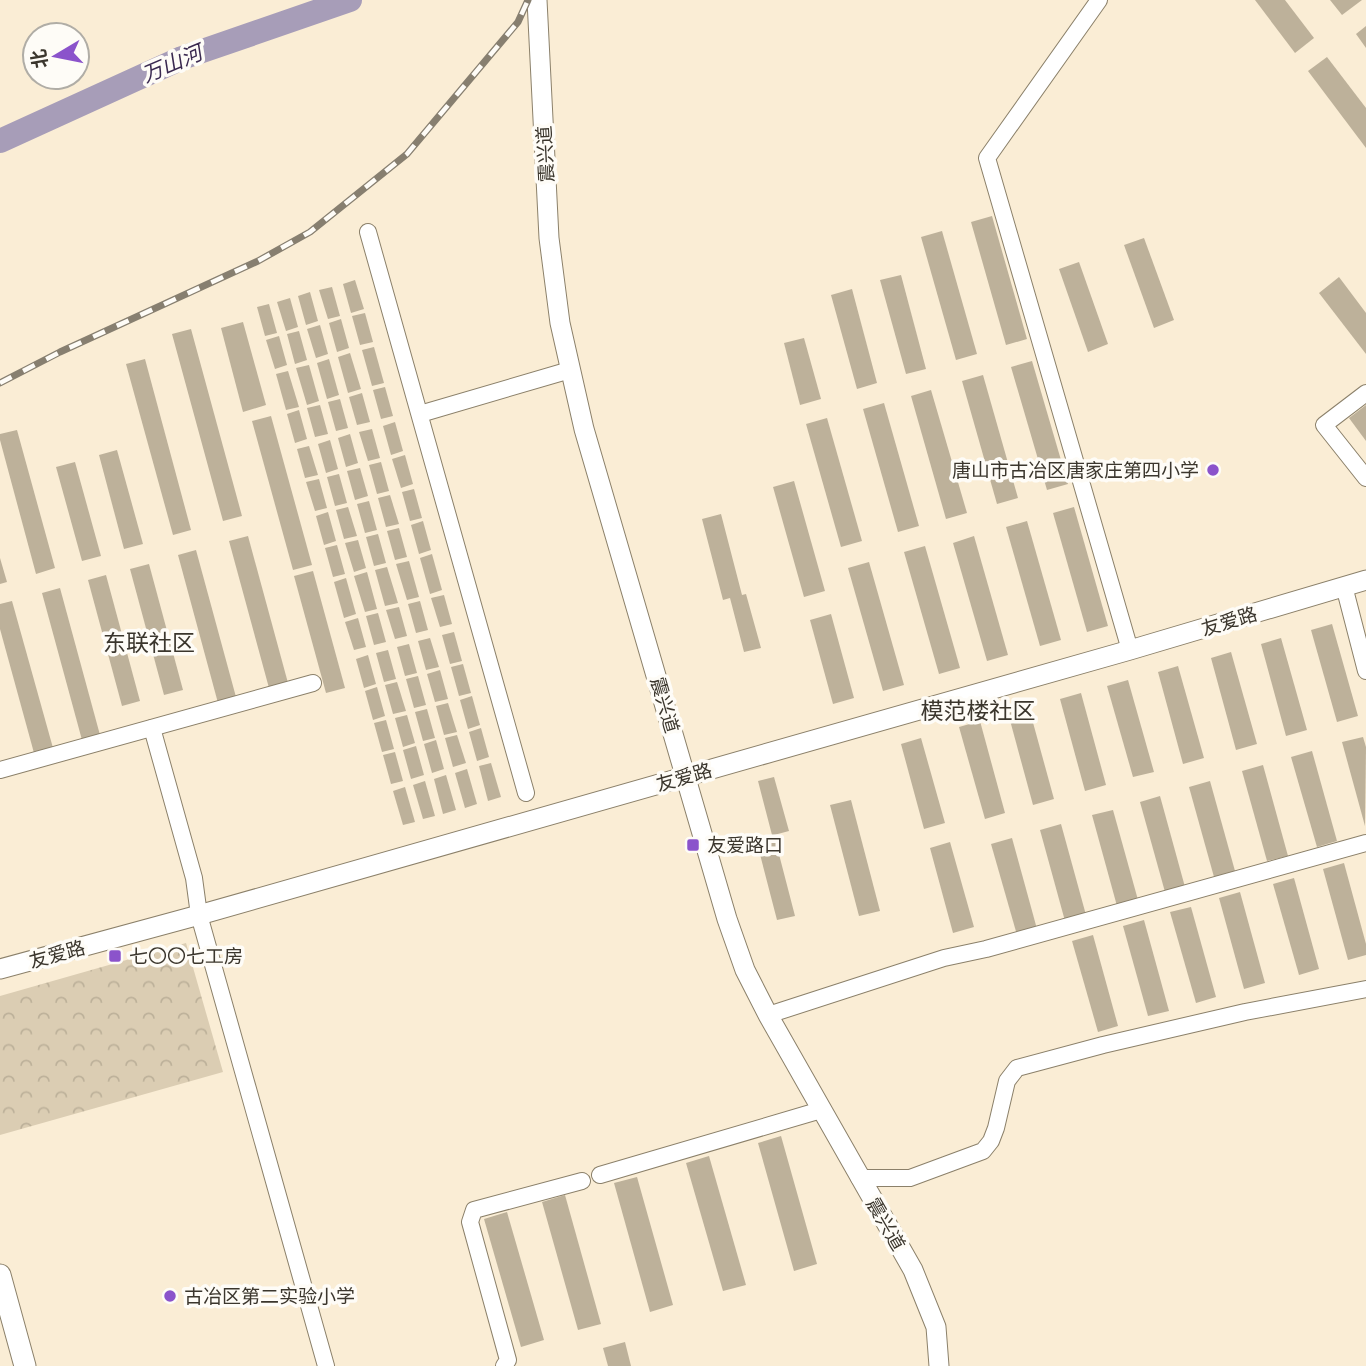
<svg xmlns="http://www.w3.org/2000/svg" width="1366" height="1366" font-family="Jost,'Noto Sans SC',sans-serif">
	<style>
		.park { fill: url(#park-crowns) }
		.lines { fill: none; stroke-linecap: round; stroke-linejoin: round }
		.river { stroke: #a79db8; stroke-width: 24 }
		.building { fill: #bdb19a }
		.minor-casing { stroke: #8b806a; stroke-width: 18 }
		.tertiary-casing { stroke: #8b806a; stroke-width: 21 }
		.secondary-casing { stroke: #8b806a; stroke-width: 23 }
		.minor { stroke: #fff; stroke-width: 16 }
		.tertiary { stroke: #fff; stroke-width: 19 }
		.secondary { stroke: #fff; stroke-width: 21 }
		.rail-casing { stroke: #877f70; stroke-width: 7 }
		.rail { stroke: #fefcf7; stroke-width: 4.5; stroke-dasharray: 13; stroke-linecap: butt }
		.poi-dot { fill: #8b53cb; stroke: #fefcf7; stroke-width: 2.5 }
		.labels { text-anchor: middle; stroke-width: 7; stroke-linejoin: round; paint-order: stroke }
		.street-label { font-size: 19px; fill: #3b362d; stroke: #fefcf7 }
		.poi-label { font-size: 19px; fill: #3b362d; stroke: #fefcf7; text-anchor: start }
		.water-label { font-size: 21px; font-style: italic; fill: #3a2950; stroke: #fefcf7 }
		.quarter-label { font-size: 23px; fill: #3b362d; stroke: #fefcf7 }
	</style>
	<defs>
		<pattern id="park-crowns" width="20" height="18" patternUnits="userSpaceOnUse" patternTransform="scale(1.75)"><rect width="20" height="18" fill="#dbcdb3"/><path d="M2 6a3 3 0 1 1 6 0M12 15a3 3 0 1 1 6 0" fill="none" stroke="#bdb19a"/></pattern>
	</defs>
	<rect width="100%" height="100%" fill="#faedd5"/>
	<polygon class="park" points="186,943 223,1072 0,1135 0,996"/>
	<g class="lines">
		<polyline class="river" points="0,141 182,58 350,0"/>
	</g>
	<g class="building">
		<polygon points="1255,0 1285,0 1314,38 1295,53"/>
		<polygon points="1330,0 1362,0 1342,15"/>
		<polygon points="1366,26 1366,48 1356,34"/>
		<polygon points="1327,57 1366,108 1366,148 1308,71"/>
		<polygon points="992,216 1027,339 1006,345 971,222"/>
		<polygon points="942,231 977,354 956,360 921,237"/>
		<polygon points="1144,238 1174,320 1154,328 1124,245"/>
		<polygon points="1079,262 1108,344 1088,352 1059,269"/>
		<polygon points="901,275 926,369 906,374 880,280"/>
		<polygon points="1339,277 1366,313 1366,354 1319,293"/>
		<polygon points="355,280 364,309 351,313 343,284"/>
		<polygon points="332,287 340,316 328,319 319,290"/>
		<polygon points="852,289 877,383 857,389 831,295"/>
		<polygon points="310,292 318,321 306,325 298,296"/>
		<polygon points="290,298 298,327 286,331 277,302"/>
		<polygon points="269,304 277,333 265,336 257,307"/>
		<polygon points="365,313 373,342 360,345 352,316"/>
		<polygon points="341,319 349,348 337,352 329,323"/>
		<polygon points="243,322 266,405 243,412 221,328"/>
		<polygon points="320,325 328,354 316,358 307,329"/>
		<polygon points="191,329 242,516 223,521 172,334"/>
		<polygon points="299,331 307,360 295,364 287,334"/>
		<polygon points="279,336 287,365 275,369 266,340"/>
		<polygon points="804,338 821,399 800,405 784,343"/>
		<polygon points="374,347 384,383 372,386 362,350"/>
		<polygon points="350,353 361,389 348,393 338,357"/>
		<polygon points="145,359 191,530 173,535 126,364"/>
		<polygon points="329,359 339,395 327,399 317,363"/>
		<polygon points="1032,361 1068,484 1047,490 1011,367"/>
		<polygon points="309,365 319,401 307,405 296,368"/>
		<polygon points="288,371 299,407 286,410 276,374"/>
		<polygon points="983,375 1018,498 997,504 962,381"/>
		<polygon points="385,387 393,416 381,419 373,390"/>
		<polygon points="931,390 967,513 946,519 911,396"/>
		<polygon points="362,393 370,422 357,425 349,397"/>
		<polygon points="340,399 348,428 336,431 328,402"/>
		<polygon points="884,403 919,526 898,532 863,409"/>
		<polygon points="320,405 328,434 315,437 307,408"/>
		<polygon points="1366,405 1366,441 1349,418"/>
		<polygon points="299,410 307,439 295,443 287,414"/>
		<polygon points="271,416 312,565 293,570 252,421"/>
		<polygon points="827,418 862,541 841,547 806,424"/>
		<polygon points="395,422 403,451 391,455 383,426"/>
		<polygon points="372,429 380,458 368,461 359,432"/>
		<polygon points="17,430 55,568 36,574 0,440 0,434"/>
		<polygon points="350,434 358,463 346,467 338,438"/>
		<polygon points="330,440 338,469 326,473 318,444"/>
		<polygon points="309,446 318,475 305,478 297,449"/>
		<polygon points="117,450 143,544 124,549 99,455"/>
		<polygon points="405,455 413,484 401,488 392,459"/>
		<polygon points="75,462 101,556 82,561 56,467"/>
		<polygon points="381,462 389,491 377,494 369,465"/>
		<polygon points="360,468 368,496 355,500 347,471"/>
		<polygon points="339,474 347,503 335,506 327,477"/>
		<polygon points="319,479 327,508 315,511 306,482"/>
		<polygon points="794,481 825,591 804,597 773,487"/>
		<polygon points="414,489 422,518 410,521 402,492"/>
		<polygon points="390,495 399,524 386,527 378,498"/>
		<polygon points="369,501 377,530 365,533 357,504"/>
		<polygon points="348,507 357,536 344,539 336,510"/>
		<polygon points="1074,507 1108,626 1087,632 1053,513"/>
		<polygon points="328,512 336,541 324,545 316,516"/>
		<polygon points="721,514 742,595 746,594 761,648 744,652 730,598 723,600 702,519"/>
		<polygon points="423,521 431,550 419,554 411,525"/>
		<polygon points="1027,521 1061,640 1040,646 1006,527"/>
		<polygon points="399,528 407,557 395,560 387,531"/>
		<polygon points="378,534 386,563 374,566 366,537"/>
		<polygon points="248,536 288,683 269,688 229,541"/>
		<polygon points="974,536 1008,655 987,661 953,543"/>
		<polygon points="358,540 366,568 354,572 345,543"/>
		<polygon points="337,545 345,574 333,577 325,548"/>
		<polygon points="925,546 960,668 939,674 904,552"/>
		<polygon points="196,550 236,697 218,703 178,555"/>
		<polygon points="432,554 442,590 430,594 420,558"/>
		<polygon points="0,558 7,582 0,584"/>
		<polygon points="409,561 419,597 407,600 396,564"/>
		<polygon points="869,562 904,685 883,691 848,568"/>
		<polygon points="149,564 183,690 164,695 130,569"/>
		<polygon points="387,567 398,603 385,606 375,570"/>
		<polygon points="313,571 345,688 326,693 294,576"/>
		<polygon points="367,572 377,609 365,612 354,576"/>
		<polygon points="106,575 140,701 122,706 88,580"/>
		<polygon points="346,578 356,614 344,618 334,582"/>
		<polygon points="60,588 100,735 82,740 42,593"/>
		<polygon points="444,595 452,624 440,627 431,598"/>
		<polygon points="12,601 53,748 34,753 0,629 0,604"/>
		<polygon points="420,601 428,630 416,633 408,604"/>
		<polygon points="399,607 407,636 395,639 386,610"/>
		<polygon points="378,613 386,642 374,645 366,616"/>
		<polygon points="831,614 854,698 833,704 810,620"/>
		<polygon points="358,618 366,647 354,650 345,622"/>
		<polygon points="1332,624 1358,716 1337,722 1311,630"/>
		<polygon points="454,632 462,661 450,664 442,635"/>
		<polygon points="430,638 439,667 426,670 418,641"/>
		<polygon points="1281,638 1307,730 1286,736 1261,644"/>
		<polygon points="409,644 417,673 405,676 397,647"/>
		<polygon points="388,650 396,679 384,682 376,653"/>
		<polygon points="1231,652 1257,744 1236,750 1211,658"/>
		<polygon points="368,655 376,684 364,688 356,659"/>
		<polygon points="463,664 471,693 459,696 451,667"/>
		<polygon points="1178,666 1204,758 1183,764 1158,672"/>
		<polygon points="440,670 448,699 435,702 427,674"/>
		<polygon points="418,676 426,705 414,708 406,679"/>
		<polygon points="1128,680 1154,772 1133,777 1107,686"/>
		<polygon points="397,682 406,711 393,714 385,685"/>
		<polygon points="377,687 385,716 373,720 365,691"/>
		<polygon points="1081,693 1106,785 1085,791 1060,699"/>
		<polygon points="472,696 480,725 468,729 460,700"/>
		<polygon points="448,703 457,732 444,735 436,706"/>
		<polygon points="1029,708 1054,799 1033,805 1008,713"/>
		<polygon points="427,709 435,738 423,741 415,712"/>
		<polygon points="407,715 415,743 403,747 395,718"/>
		<polygon points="386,720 394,749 382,752 374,723"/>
		<polygon points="980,721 1005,813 985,819 959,727"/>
		<polygon points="481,728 489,757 477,761 469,732"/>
		<polygon points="457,735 466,763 453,767 445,738"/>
		<polygon points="1363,737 1366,747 1365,826 1342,742"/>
		<polygon points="921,738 945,823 924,829 901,744"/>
		<polygon points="436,740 444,769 432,773 424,744"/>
		<polygon points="416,746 424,775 411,779 403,750"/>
		<polygon points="1312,751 1337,841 1317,847 1291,757"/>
		<polygon points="395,752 403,781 391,784 383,755"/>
		<polygon points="491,763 501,797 488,801 479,766"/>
		<polygon points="1263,765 1288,856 1267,861 1242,771"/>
		<polygon points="467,769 477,804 465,808 455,773"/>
		<polygon points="446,775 456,810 443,814 434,779"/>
		<polygon points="774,777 789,831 774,835 795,916 777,920 756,839 772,835 758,781"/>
		<polygon points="425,781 435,816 423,819 413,785"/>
		<polygon points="1210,781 1235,871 1214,877 1189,787"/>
		<polygon points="405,787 415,822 403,825 393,791"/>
		<polygon points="1160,796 1185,887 1165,892 1140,802"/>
		<polygon points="851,800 880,911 859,916 830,805"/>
		<polygon points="1113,810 1138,900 1117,906 1092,815"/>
		<polygon points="1061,824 1086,915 1065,921 1040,830"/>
		<polygon points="1012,838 1037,929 1017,935 991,844"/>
		<polygon points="950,842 974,927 953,933 930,848"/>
		<polygon points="1344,863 1366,944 1366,955 1348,960 1323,869"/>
		<polygon points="1294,878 1319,969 1299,975 1273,884"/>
		<polygon points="1240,892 1265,983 1244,989 1219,898"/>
		<polygon points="1191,907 1216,997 1196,1003 1170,912"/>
		<polygon points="1144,920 1169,1011 1148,1016 1123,926"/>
		<polygon points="1093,935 1118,1026 1098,1032 1072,941"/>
		<polygon points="781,1136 817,1264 794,1271 758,1143"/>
		<polygon points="709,1156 746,1285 723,1291 686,1163"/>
		<polygon points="637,1177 673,1305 650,1312 614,1183"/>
		<polygon points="565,1195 601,1324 578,1330 542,1202"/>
		<polygon points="507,1212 544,1340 521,1347 484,1219"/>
		<polygon points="625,1342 631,1366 608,1366 603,1348"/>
	</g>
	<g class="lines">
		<defs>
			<g id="minor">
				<polyline points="1099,0 987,158 1130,650"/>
				<polyline points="368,232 526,793"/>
				<polyline points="1366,393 1324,425 1366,478"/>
				<polyline points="420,414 570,370"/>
				<polyline points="1344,586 1366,671"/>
				<polyline points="152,728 194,878 199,915 326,1366"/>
				<polyline points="0,770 313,683"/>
				<polyline points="768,1015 944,958 986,949 1366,843"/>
				<polyline points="600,1175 821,1110"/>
				<polyline points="859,1178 910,1178 983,1151 991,1141 996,1128 1007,1081 1017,1068 1103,1045 1245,1012 1366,989"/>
				<polyline points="504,1366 508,1360 470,1222 474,1210 582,1181"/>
			</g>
			<g id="tertiary">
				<polyline points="537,0 549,238 560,323 584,429 727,919 745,970 768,1015 913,1270 936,1327 939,1366"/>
				<polyline points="0,969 199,915 1130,650 1366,580"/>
			</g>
			<polyline id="secondary" points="0,1275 25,1366"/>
		</defs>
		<use href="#minor" class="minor-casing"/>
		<use href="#tertiary" class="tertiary-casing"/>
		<use href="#secondary" class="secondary-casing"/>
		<use href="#minor" class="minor"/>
		<use href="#tertiary" class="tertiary"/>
		<use href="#secondary" class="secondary"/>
		<defs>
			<polyline id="rail" points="0,383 60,352 258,261 310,232 407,154 518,22 528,0"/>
		</defs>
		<use href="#rail" class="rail-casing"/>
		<use href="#rail" class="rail"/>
	</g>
	<g class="poi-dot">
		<circle cx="1213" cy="470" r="7"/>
		<rect x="686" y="838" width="14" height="14" rx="3.5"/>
		<rect x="108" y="949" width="14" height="14" rx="3.5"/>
		<circle cx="170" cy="1296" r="7"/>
	</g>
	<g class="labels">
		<g class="street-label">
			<text transform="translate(545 154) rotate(-93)" y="7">震兴道</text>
			<text transform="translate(1229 621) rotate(-17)" y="7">友爱路</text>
			<text transform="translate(665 705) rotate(74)" y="7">震兴道</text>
			<text transform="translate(684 777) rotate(-16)" y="7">友爱路</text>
			<text transform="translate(57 954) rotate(-15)" y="7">友爱路</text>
			<text transform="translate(886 1224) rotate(60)" y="7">震兴道</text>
		</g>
		<g class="poi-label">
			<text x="1199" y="477" text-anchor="end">唐山市古冶区唐家庄第四小学</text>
			<text x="707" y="852">友爱路口</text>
			<text x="129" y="963">七〇〇七工房</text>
			<text x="184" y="1303">古冶区第二实验小学</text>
		</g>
		<g class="water-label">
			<text transform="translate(172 64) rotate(-23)" y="7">万山河</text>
		</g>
		<g class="quarter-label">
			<text x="149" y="651">东联社区</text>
			<text x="978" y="719">模范楼社区</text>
		</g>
	</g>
	<g transform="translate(56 56) rotate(260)"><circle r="33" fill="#fefcf7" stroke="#b0ada6" stroke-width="2"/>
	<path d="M0-5L12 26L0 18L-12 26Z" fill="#8b53cb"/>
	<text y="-10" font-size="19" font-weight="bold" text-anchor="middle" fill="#3b362d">北</text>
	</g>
</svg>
